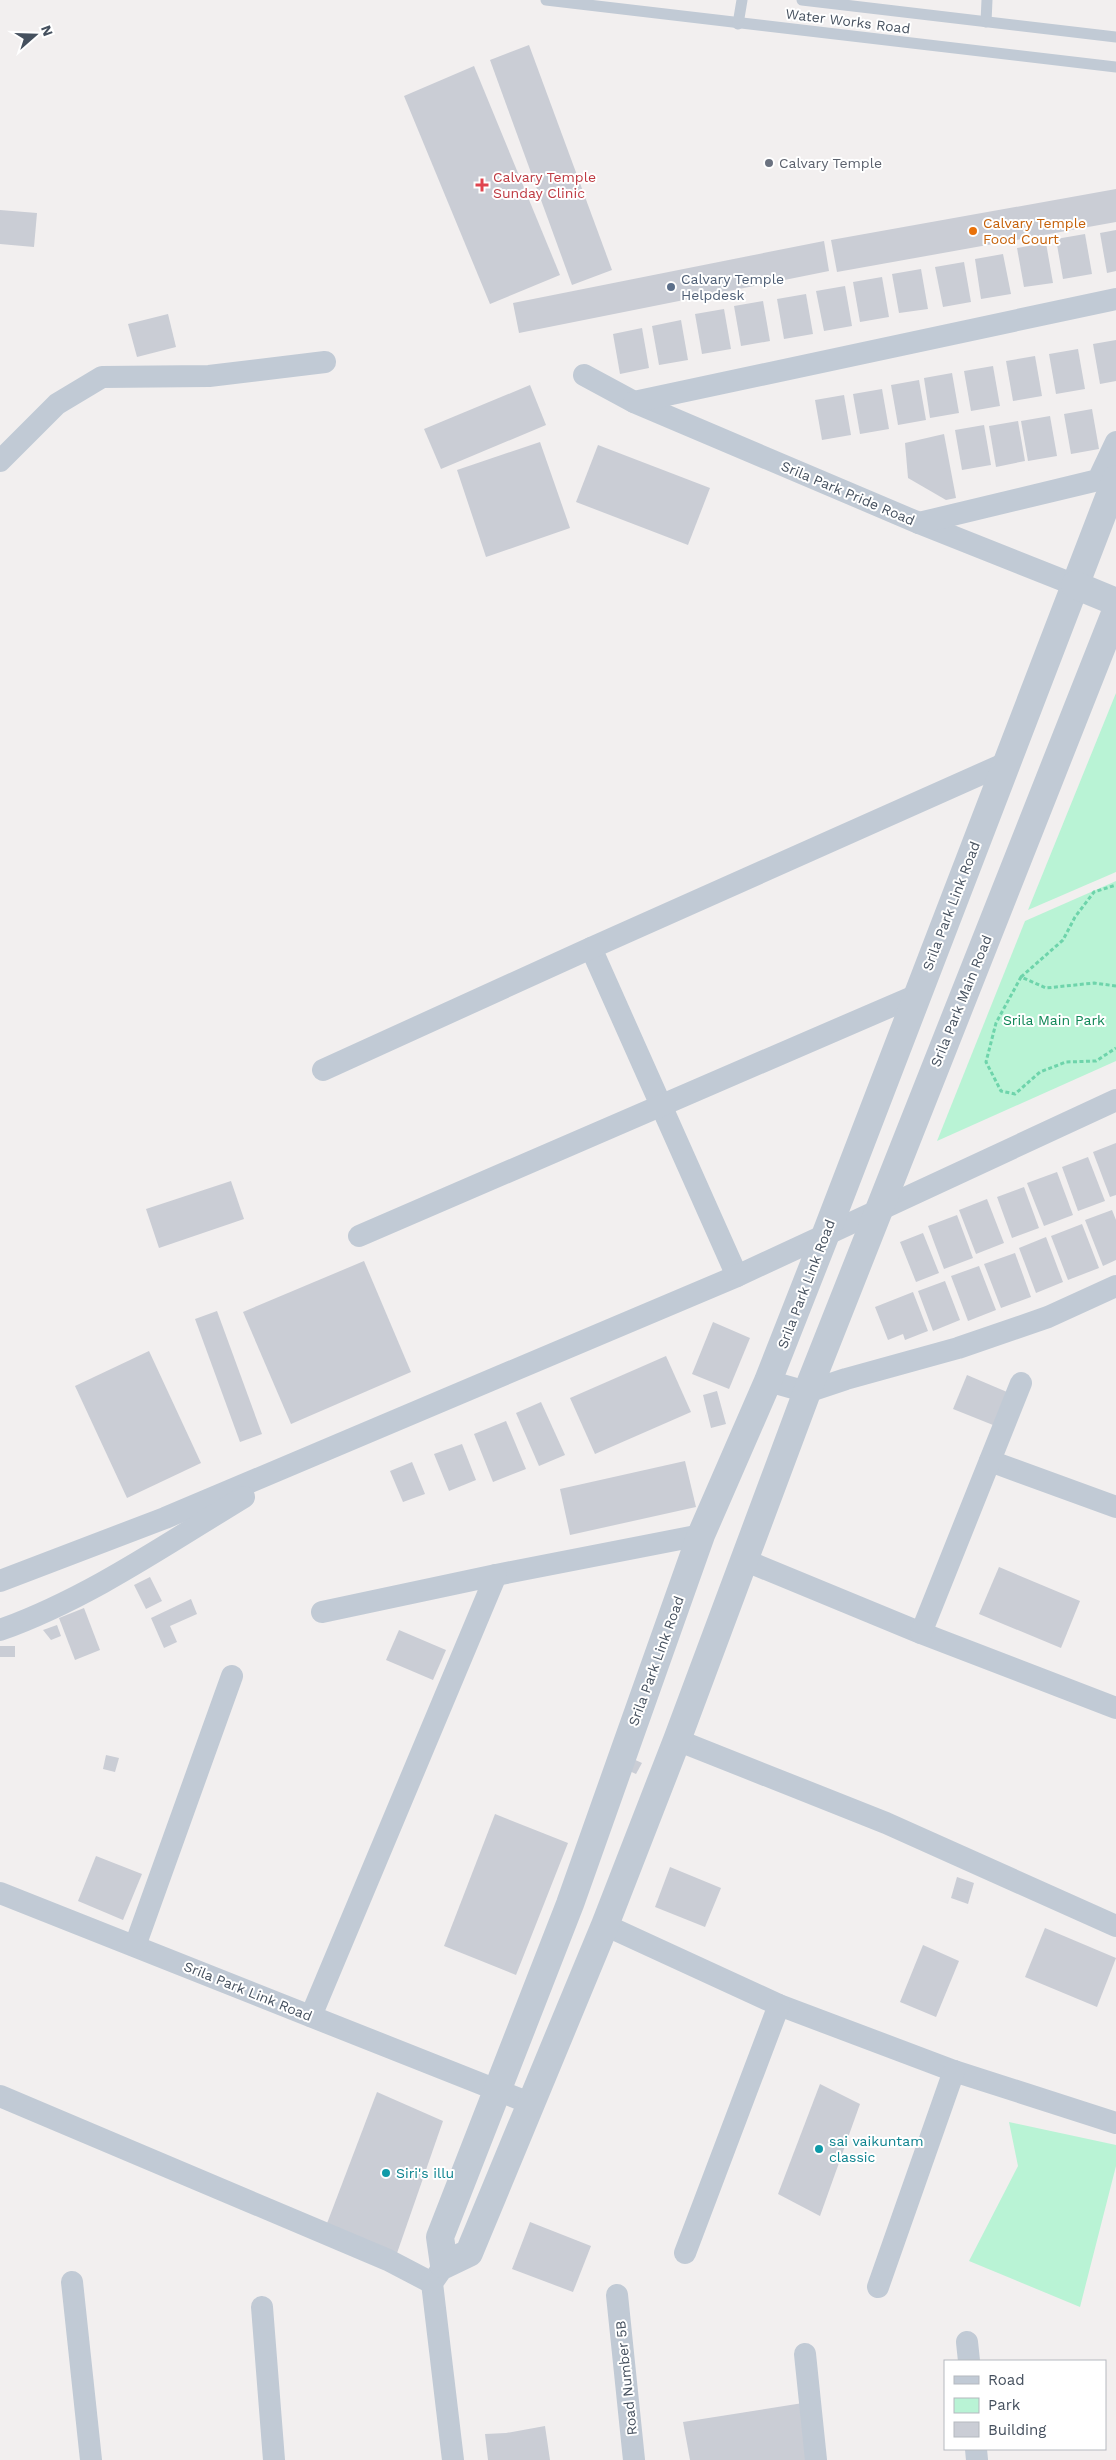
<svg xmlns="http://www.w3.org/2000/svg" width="1116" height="2460" font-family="'Work Sans',sans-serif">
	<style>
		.green { fill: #b9f3d5 }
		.building { fill: #cacdd5 }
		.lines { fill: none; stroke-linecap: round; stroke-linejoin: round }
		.path { stroke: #6ed4ab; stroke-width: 3; stroke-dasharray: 4 2.5; stroke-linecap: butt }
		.service { stroke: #c1cad5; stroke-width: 11 }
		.minor { stroke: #c1cad5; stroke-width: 22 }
		.tertiary { stroke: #c1cad5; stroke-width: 28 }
		.worship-dot { fill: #6b7280; stroke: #fff; stroke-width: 2 }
		.health-dot { fill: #e0444e; stroke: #fff; stroke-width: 2 }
		.food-dot { fill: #e8710a; stroke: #fff; stroke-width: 2 }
		.service-dot { fill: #5c6f8a; stroke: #fff; stroke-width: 2 }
		.culture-dot { fill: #0f9aa8; stroke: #fff; stroke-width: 2 }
		.labels { text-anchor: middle; stroke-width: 4; stroke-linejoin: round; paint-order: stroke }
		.street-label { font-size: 14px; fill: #45505e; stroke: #fff }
		.worship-label { font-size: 14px; fill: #5b616d; stroke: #fff; text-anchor: start }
		.health-label { font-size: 14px; fill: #be3a42; stroke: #fff; text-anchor: start }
		.food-label { font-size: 14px; fill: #c56008; stroke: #fff; text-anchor: start }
		.service-label { font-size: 14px; fill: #4e5e75; stroke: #fff; text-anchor: start }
		.park-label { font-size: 14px; fill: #0f8756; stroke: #fff }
		.culture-label { font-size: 14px; fill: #0d838f; stroke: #fff; text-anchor: start }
	</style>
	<rect width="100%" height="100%" fill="#f2efef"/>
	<g class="green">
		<polygon points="1116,693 1116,872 1028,910"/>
		<polygon points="1116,881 1116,1061 937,1141 1025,921"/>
		<polygon points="1009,2122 1116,2145 1116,2166 1080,2307 969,2261 1018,2166"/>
	</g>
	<g class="building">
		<polygon points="529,45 612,270 572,285 490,60"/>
		<polygon points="474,66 560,275 490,304 404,96"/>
		<polygon points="1116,189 1116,222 837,272 831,240"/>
		<polygon points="0,210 37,213 34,247 0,244"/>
		<polygon points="1116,230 1116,271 1107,273 1100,233"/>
		<polygon points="1085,234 1092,274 1063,279 1056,239"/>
		<polygon points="824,241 829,271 519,333 513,303"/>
		<polygon points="1046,243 1053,283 1024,287 1017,248"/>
		<polygon points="1003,254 1011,294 981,299 975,259"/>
		<polygon points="964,262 971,302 943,307 935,267"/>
		<polygon points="921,269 928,309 899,313 892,274"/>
		<polygon points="882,277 889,317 860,322 853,282"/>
		<polygon points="845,286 852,326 824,331 816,291"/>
		<polygon points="806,294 813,334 784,339 777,299"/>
		<polygon points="763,301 770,341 741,346 734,306"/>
		<polygon points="724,309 731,349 702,354 695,314"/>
		<polygon points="168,314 176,347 137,357 128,324"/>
		<polygon points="681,320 688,360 659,365 652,326"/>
		<polygon points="642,328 649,368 620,374 613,334"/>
		<polygon points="1116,340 1116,381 1100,384 1093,344"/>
		<polygon points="1078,349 1085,389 1056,394 1049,354"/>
		<polygon points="1035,356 1042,396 1013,401 1006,361"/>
		<polygon points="993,366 1000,406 971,411 964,371"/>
		<polygon points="952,373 959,413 930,418 924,378"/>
		<polygon points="919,380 926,420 898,425 891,385"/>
		<polygon points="530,385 546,425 441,469 424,429"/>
		<polygon points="882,389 889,429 860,434 853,394"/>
		<polygon points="844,395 851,435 822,440 815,400"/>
		<polygon points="1092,409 1099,449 1071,454 1064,414"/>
		<polygon points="1050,416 1057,456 1028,461 1021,421"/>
		<polygon points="1018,421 1025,461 996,467 989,426"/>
		<polygon points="984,425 991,465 962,470 955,430"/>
		<polygon points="944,434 956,498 946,500 908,478 905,443"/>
		<polygon points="540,442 570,528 486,557 457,470"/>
		<polygon points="598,445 710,488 688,545 576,502"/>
		<polygon points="1116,1143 1116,1195 1110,1197 1093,1152"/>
		<polygon points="1088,1157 1105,1201 1078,1211 1062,1167"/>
		<polygon points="1057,1172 1073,1215 1044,1226 1027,1183"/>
		<polygon points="231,1181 244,1219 159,1248 146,1209"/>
		<polygon points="1024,1187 1039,1228 1012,1238 997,1197"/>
		<polygon points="987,1199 1004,1243 976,1254 959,1210"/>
		<polygon points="1112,1210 1116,1220 1116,1260 1103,1266 1085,1220"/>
		<polygon points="957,1215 973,1258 944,1269 928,1226"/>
		<polygon points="1082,1224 1099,1268 1068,1280 1051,1236"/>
		<polygon points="923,1233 939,1273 916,1282 900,1242"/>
		<polygon points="1046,1237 1063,1282 1036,1293 1019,1248"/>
		<polygon points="1015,1253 1031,1297 1001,1308 984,1264"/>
		<polygon points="364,1261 411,1372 291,1424 243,1312"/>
		<polygon points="979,1266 996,1310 968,1321 951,1276"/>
		<polygon points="945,1281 960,1320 933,1331 918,1291"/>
		<polygon points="913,1292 928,1331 905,1340 903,1334 888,1340 875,1307"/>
		<polygon points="217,1311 262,1434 240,1442 195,1319"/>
		<polygon points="713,1322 750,1338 729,1389 692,1374"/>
		<polygon points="149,1351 201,1463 127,1498 75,1386"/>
		<polygon points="666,1356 691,1412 595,1454 570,1398"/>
		<polygon points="967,1375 1007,1392 993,1425 953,1409"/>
		<polygon points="717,1391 726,1424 711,1428 703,1395"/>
		<polygon points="541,1402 565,1455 539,1466 516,1413"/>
		<polygon points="506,1421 526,1469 493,1482 474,1434"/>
		<polygon points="462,1444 476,1480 449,1491 434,1454"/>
		<polygon points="685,1461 696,1507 570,1535 560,1489"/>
		<polygon points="412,1462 425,1494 403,1502 390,1471"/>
		<polygon points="999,1567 1080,1601 1061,1648 979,1614"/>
		<polygon points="150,1577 162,1601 146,1609 134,1585"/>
		<polygon points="191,1599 197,1614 170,1626 177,1642 164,1648 151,1618"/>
		<polygon points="84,1608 100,1650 75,1660 59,1618"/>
		<polygon points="57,1625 61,1636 51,1640 43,1630"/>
		<polygon points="399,1630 446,1650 433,1680 386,1660"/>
		<rect x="0" y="1646" width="15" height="11"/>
		<polygon points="106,1755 119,1758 115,1772 103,1769"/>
		<polygon points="631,1758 642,1763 636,1774 625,1769"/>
		<polygon points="495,1814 568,1843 516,1975 444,1946"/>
		<polygon points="96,1856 142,1874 123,1920 78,1901"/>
		<polygon points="670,1867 721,1888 705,1927 655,1907"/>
		<polygon points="957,1877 974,1883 968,1904 951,1898"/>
		<polygon points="1045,1928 1116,1958 1097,2007 1025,1977"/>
		<polygon points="923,1945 959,1961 936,2017 900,2002"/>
		<polygon points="820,2084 860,2104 820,2216 778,2194"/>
		<polygon points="377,2092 443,2121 396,2256 326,2226"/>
		<polygon points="530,2222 591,2246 573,2292 512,2269"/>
		<polygon points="803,2403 808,2460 690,2460 683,2422"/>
		<polygon points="545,2426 550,2460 488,2460 485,2434 506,2433"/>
	</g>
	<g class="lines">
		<g class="path">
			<polyline points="1021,977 1063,940 1075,917 1094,892 1116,885"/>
			<polyline points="1116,986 1094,983 1046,988 1021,977 996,1023 986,1062 1001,1091 1015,1094 1040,1072 1066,1062 1096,1061 1116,1048"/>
		</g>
		<g class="service">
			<polyline points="546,0 1116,67"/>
			<polyline points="802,0 1116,37"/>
			<polyline points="986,22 987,0"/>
			<polyline points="738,24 742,0"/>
		</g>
		<g class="minor">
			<polyline points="584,375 634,402 919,523 1075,585"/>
			<polyline points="634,402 1116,299"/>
			<polyline points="0,461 57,404 102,377 209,376 325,362"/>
			<polyline points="919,523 1098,480 1116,442"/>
			<polyline points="591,948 737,1276"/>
			<polyline points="323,1070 591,948 1006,763"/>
			<polyline points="359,1236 917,995"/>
			<polyline points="768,1381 807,1392 846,1379 958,1348 1048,1317 1116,1286"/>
			<polyline points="990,1461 1116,1507"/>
			<polyline points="744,1560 921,1633 1116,1708"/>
			<polyline points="496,1575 701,1535"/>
			<polyline points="0,1581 165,1518 737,1276 1116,1100"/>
			<path d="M0,1630C87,1599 165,1545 244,1497"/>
			<polyline points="921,1633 1021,1383"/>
			<polyline points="677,1740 886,1823 1116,1926"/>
			<polyline points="0,1893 532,2104"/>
			<polyline points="605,1925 779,2005 954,2071 1116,2123"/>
			<polyline points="135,1946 232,1676"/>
			<polyline points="311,2016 496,1575 322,1612"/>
			<polyline points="0,2096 388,2260 432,2283"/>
			<polyline points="685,2253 779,2005"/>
			<polyline points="441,2270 432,2283 453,2460"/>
			<polyline points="72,2282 91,2460"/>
			<polyline points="878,2287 954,2071"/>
			<polyline points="617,2295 634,2460"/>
			<polyline points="262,2307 274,2460"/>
			<polyline points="967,2342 969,2361"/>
			<polyline points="805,2354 816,2460"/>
			<polyline points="976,2449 977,2460"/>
		</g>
		<g class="tertiary">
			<polyline points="1116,479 825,1236 768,1381 701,1535 570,1904 440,2237 444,2265 469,2253 605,1925 677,1740 807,1392 1116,611"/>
			<polyline points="1075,585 1116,602"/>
		</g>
	</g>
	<circle class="worship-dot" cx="769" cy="163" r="5"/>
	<path class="health-dot" d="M479.5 177.5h5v5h5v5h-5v5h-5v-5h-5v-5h5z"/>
	<circle class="food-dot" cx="973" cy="231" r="5"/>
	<circle class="service-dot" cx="671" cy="287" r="5"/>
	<g class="culture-dot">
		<circle cx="819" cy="2149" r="5"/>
		<circle cx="386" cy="2173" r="5"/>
	</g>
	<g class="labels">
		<g class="street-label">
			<text transform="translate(848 21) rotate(7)" y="5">Water Works Road</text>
			<text transform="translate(848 493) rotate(23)" y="5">Srila Park Pride Road</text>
			<text transform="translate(951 906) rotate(-69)" y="5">Srila Park Link Road</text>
			<text transform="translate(961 1001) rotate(-68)" y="5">Srila Park Main Road</text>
			<text transform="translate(806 1284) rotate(-69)" y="5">Srila Park Link Road</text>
			<text transform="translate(656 1661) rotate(-70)" y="5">Srila Park Link Road</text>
			<text transform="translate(248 1991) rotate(22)" y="5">Srila Park Link Road</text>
			<text transform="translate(626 2378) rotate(-96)" y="5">Road Number 5B</text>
		</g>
		<g class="worship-label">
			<text x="779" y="168">Calvary Temple</text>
		</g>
		<g class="health-label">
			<text x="493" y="182">Calvary Temple<tspan x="493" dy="16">Sunday Clinic</tspan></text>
		</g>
		<g class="food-label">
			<text x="983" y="228">Calvary Temple<tspan x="983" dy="16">Food Court</tspan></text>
		</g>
		<g class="service-label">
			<text x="681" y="284">Calvary Temple<tspan x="681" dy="16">Helpdesk</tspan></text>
		</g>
		<g class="park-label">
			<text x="1054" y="1025">Srila Main Park</text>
		</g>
		<g class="culture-label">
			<text x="829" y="2146">sai vaikuntam<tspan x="829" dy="16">classic</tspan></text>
			<text x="396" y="2178">Siri's illu</text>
		</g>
	</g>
	<rect x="944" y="2360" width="162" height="90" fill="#ffffff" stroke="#b5b9bf"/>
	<rect x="954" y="2376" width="25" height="8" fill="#c1cad5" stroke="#b5b9bf"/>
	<text x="988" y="2385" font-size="15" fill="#45505e">Road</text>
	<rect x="954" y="2398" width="25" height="15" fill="#b9f3d5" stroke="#b5b9bf"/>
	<text x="988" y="2410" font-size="15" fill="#45505e">Park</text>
	<rect x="954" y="2422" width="25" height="15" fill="#cacdd5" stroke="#b5b9bf"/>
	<text x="988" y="2435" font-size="15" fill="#45505e">Building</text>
	<g transform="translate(35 35) rotate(70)" stroke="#ffffff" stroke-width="4" paint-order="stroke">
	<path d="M0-4L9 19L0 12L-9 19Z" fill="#45505e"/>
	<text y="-8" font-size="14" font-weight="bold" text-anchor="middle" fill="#45505e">N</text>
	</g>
</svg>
